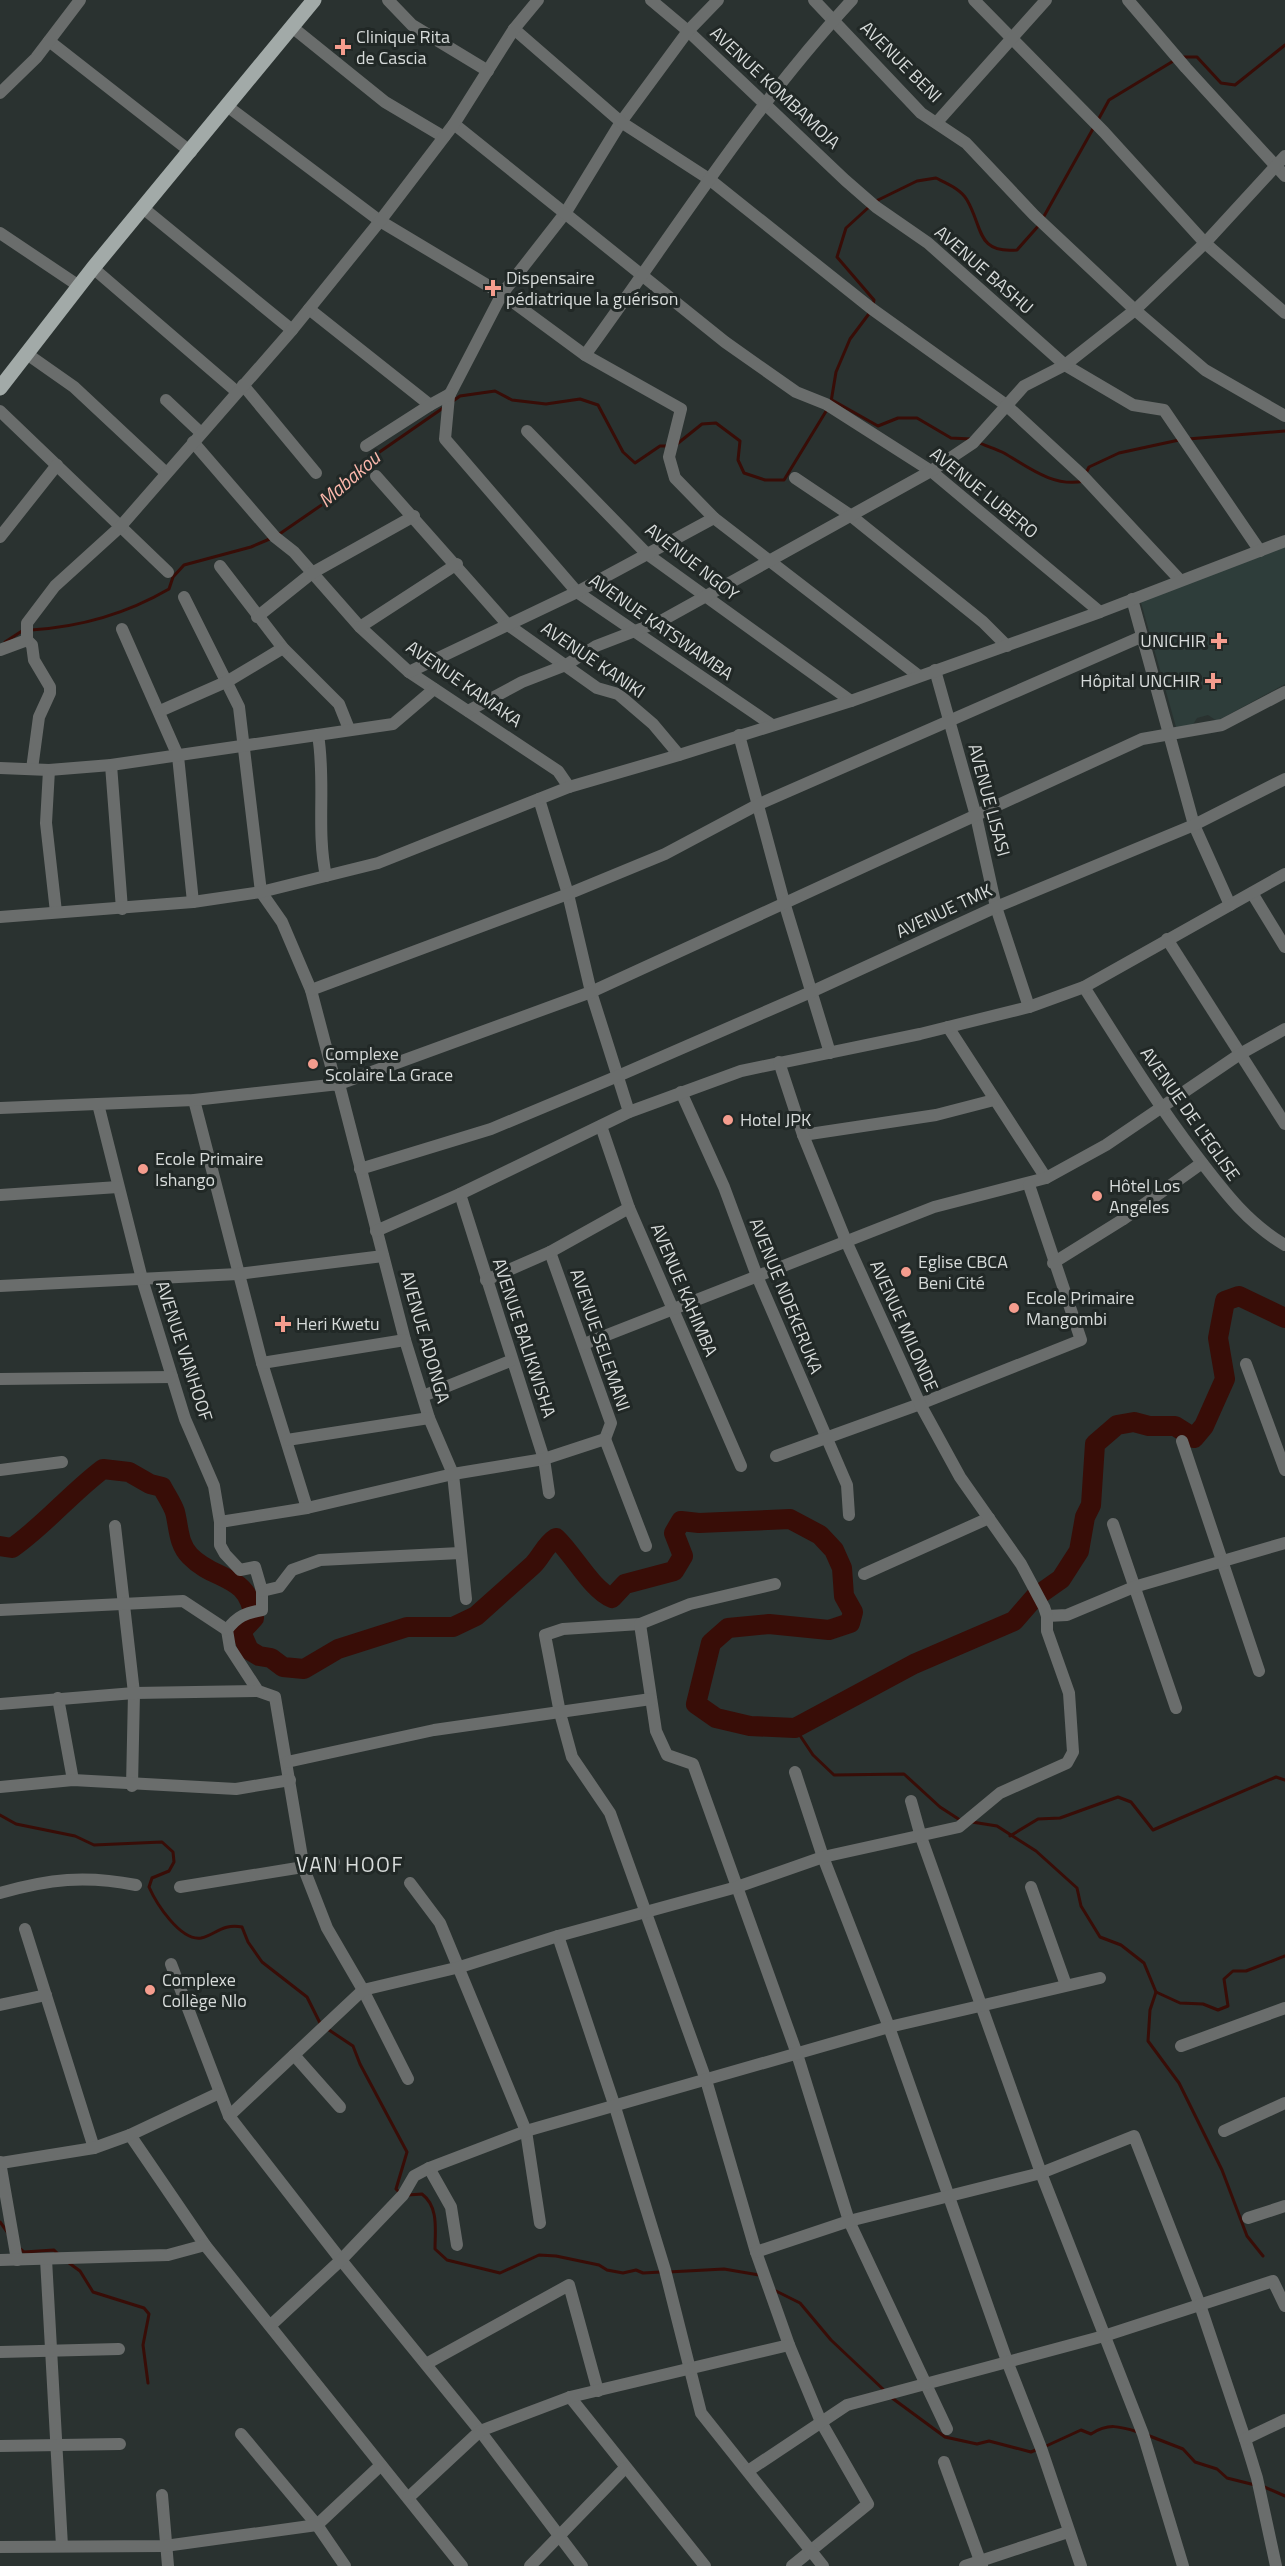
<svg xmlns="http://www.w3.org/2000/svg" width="1285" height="2566" font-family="'Titillium Web',sans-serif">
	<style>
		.built { fill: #2e3d3a }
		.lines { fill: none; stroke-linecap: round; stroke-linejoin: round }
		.stream { stroke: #380d07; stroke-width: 3 }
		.river { stroke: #380d07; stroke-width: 20 }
		.minor { stroke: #6a6d6c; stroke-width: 12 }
		.tertiary { stroke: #6a6d6c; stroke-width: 12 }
		.primary { stroke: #a2aaa8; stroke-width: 15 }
		.poi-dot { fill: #f59d8e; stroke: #212826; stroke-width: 2 }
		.labels { text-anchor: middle; stroke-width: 6; stroke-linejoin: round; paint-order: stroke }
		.poi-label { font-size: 18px; fill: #d7dbda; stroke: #212826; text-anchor: start }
		.street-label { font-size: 18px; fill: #d7dbda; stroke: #212826 }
		.water-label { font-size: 20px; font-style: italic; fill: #fbb7ab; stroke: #212826 }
		.quarter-label { font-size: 21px; letter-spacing: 1.5px; fill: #d7dbda; stroke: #212826 }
	</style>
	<rect width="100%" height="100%" fill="#2a3230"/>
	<polygon class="built" points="1285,543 1285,684 1217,721 1208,715 1197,718 1192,726 1176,727 1140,599"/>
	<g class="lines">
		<g class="stream">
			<polyline points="1180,57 1197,57 1221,83 1235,85 1285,45"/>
			<polyline points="1097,122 1109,100 1175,60"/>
			<path d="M874,202L917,181L936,178C946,183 961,189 967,200C983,227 976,254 1017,250L1040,224"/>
			<polyline points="869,207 846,228 837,257 874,300 873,305"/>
			<polyline points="1043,218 1094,127"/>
			<polyline points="832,400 878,426 898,418 917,418 951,438 971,439"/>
			<polyline points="453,401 460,396 495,391 512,400 546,404 580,399 598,405 623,452 635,463 660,446 667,446"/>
			<polyline points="831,402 836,372 850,339 871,311"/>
			<polyline points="1188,439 1285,431"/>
			<path d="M977,442C986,446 996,449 1004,453C1028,467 1054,488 1084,481"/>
			<polyline points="677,444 702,424 716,423 740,441 738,460 744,473 765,480 784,480 828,408"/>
			<polyline points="1086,473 1089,467 1119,453 1179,440"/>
			<polyline points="278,535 339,493 368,460 443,408"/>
			<path d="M31,630C80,627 126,614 169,589L173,577L184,565L251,547L272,538"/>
			<polyline points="5,642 22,631"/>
			<polyline points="795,1728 813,1755 834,1775 904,1774 940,1807 960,1820"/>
			<path d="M0,1815L16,1824L75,1836L94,1845L162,1842L173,1852L174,1862L169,1871L152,1878L149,1887C156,1903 180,1941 201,1938C215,1935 223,1923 242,1927L248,1942L262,1962L307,1997L320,2023"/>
			<polyline points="972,1822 997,1826 1036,1851 1077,1888 1081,1906 1100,1937 1121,1945 1144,1963 1156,1992 1180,2003 1203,2004 1218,2010 1228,2006 1224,1979 1233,1971 1246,1971 1285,1956"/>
			<polyline points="1010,1836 1038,1819 1060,1818 1118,1797 1131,1802 1153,1830 1276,1777 1285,1780"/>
			<polyline points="1156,1992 1150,2010 1148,2041 1179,2083 1222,2170 1247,2236 1263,2256"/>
			<polyline points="326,2028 353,2046 360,2064 407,2152 396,2189 399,2192"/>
			<path d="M408,2195L422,2194C439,2207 435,2230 435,2249L447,2260L500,2273L539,2255L556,2256L599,2265L607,2270L623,2273L636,2270L643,2273L661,2272"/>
			<polyline points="0,2222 8,2233"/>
			<polyline points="19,2248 24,2252 54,2250 59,2255"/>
			<polyline points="69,2263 80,2271 93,2292 144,2308 149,2314 143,2345 148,2383"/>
			<polyline points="668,2272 724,2269 759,2275"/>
			<polyline points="774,2290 800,2303 831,2340 885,2391"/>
			<polyline points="892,2398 945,2437 977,2444 989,2441 1031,2452 1038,2449"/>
			<polyline points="1147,2435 1183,2449 1195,2462 1217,2469 1227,2478 1255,2485"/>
			<path d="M1044,2447L1081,2430L1091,2434C1108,2423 1119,2426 1138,2432"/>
			<polyline points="1262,2486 1285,2496"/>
		</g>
		<path class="river" d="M0,1546L12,1548C45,1525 71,1493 103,1469L129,1472L150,1484L162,1487C166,1495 172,1503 175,1512C179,1527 178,1544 190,1556C215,1582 249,1573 254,1618L241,1632L249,1650L259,1656L271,1658L283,1667L304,1669L338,1649L407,1627H453L476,1616L533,1565C542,1556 545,1545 556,1538C574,1555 592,1590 612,1598L625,1584L674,1571L683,1556L674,1533L681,1521L699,1523L790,1519L820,1535L834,1550L842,1568L844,1596L853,1612L850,1623L829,1630L769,1624L728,1628L711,1643L696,1704L716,1718L750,1726L795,1728L914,1664L1014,1621L1034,1598L1061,1579L1079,1551L1085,1517L1091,1505L1095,1444L1117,1425L1134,1422L1149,1426H1175L1194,1438L1204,1426L1225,1379L1218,1338L1225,1301L1239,1296L1285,1318"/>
		<g class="minor">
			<polyline points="388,0 412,25 488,71"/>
			<polyline points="651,0 688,31 845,180 876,207 928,243 1065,365 1133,405 1164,410 1260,551"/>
			<polyline points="718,0 688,31 621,122 566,212 502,294 449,396 445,439 577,592 772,725"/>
			<polyline points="814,0 921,113 966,143 1034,215 1135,310 1205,370 1285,416"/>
			<polyline points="974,0 1104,132 1205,243 1285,313"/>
			<polyline points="1128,0 1186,68 1285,176"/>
			<polyline points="292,27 385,102 444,137"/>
			<polyline points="514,29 621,122 709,179 872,309 1006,405 1083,476 1180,580"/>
			<polyline points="49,41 191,152"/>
			<polyline points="0,93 36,58 80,0"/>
			<polyline points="227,106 380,221 502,294 585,355 681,409 669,457 675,478 714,518 919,676"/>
			<polyline points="938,121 1046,0"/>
			<polyline points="454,124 725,342 796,392 826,404 931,471 1100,612"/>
			<polyline points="143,208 292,330"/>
			<polyline points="0,233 79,286"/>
			<polyline points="93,268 237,392"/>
			<polyline points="309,309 430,405 450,394"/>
			<polyline points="27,354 74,387 166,473"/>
			<path d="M585,355C672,236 751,109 852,0"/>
			<polyline points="243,385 316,473"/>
			<polyline points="166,400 201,433"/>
			<polyline points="0,411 168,572"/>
			<polyline points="527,431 647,554 851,701"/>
			<polyline points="193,442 275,537 294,552 360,627 409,672 558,771 569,787"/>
			<polyline points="366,446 430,405"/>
			<polyline points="376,476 508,625 597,688 618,694 653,724 679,755"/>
			<polyline points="795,478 850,515 983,622 1007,646"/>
			<polyline points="0,537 57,465"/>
			<polyline points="220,566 283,648 339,704 349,729"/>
			<polyline points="184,597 239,707 261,892 282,922 311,990 336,1085"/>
			<polyline points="1132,599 1194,825 1230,905"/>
			<polyline points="257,617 312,573 414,516"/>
			<polyline points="360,627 457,564"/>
			<polyline points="122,629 178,756 193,902"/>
			<polyline points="27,640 32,645 34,660 50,687 50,693 39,717 32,769"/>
			<polyline points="0,650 27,640 27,623 55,586 120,527 292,330 380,221 454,124 514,29 538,0"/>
			<polyline points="935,670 976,816 996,907 1029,1007"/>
			<polyline points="409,672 577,592 714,518"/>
			<polyline points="160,711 228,681 283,648"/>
			<polyline points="468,711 522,682 566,665 596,646 661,621 931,471 973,443 1024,386 1065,365 1135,310 1205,243 1285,156"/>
			<path d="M318,735C326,782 316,830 326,876"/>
			<polyline points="739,735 784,902 830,1053"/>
			<polyline points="111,765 122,909"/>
			<polyline points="0,768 49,770 111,765 393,724 434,689"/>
			<polyline points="49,770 46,823 56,912"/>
			<polyline points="539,799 568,894 591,992 629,1112"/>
			<polyline points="1252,893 1285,947"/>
			<polyline points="0,917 193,902 261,892 378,863 569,787 679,755 851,701 1100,612 1285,541"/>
			<polyline points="1167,939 1285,1124"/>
			<path d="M1084,987C1120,1044 1155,1101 1196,1155C1223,1190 1246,1222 1285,1245"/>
			<polyline points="311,990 568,894 665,854 757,805 1143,636"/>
			<polyline points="948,1027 1046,1178"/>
			<polyline points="339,1084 405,1340 429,1418 453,1474 466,1599"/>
			<polyline points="681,1092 724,1187 757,1276 847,1485 849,1515"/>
			<polyline points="194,1100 262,1363 307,1508"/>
			<path d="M98,1104L142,1279L185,1419L214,1486L220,1522V1545L225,1554L240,1570L255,1567L262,1591V1610C246,1613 237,1616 227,1630L230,1648L258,1691L275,1697L304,1869L327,1928L363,1990L408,2079"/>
			<polyline points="601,1126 629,1208 741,1466"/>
			<polyline points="803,1135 936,1115 994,1100"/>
			<polyline points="360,1169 491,1129 618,1076 811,992 996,907 1194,825 1285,779"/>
			<polyline points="460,1194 544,1459 549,1493"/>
			<polyline points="0,1195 118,1187"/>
			<polyline points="376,1231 460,1194 629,1112 741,1071 920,1034 1029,1007 1084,987 1285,874"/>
			<polyline points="550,1252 611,1423 605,1439"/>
			<polyline points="1053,1263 1122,1220 1202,1163"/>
			<polyline points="486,1280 550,1252 629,1208"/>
			<polyline points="0,1286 238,1274 383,1256"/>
			<polyline points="584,1344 934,1207 1046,1178 1106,1145 1240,1054 1285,1029"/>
			<polyline points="262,1363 405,1340"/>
			<polyline points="1246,1364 1285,1470"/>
			<polyline points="0,1379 172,1377"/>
			<polyline points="423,1396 510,1361"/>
			<polyline points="287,1440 429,1418"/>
			<polyline points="1182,1441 1259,1671"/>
			<polyline points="776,1456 920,1404 1081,1340 1029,1185"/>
			<polyline points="0,1470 62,1462"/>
			<polyline points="220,1522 307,1508 453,1474 544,1459 605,1439 646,1546"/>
			<polyline points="1113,1524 1176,1708"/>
			<polyline points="115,1526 134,1693 132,1786"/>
			<polyline points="864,1574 989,1518"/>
			<polyline points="775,1584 690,1604 640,1624 563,1629 545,1635 560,1713 572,1757 610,1813 706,2080 756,2252 789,2345 821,2422 868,2504 792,2566"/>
			<polyline points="262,1591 279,1587 292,1570 320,1560 460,1553"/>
			<polyline points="0,1610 183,1601 227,1630"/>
			<polyline points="1047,1616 1067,1615 1134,1587 1285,1543"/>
			<polyline points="640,1624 656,1731 667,1755 693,1764 797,2054 849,2221 947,2429"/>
			<polyline points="58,1698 73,1780"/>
			<polyline points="0,1704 134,1693 258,1691"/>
			<polyline points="287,1762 434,1730 651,1699"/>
			<polyline points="795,1772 823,1857 889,2027 1007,2361 1041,2448 1081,2566"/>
			<polyline points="0,1787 73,1780 236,1789 290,1780"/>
			<polyline points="911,1801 921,1837 1041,2173 1143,2434 1183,2566"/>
			<polyline points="410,1883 440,1923 526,2131 540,2223"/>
			<polyline points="180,1887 334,1862"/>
			<polyline points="1031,1887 1066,1985"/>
			<path d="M0,1893C49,1879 85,1875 136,1885"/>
			<polyline points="25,1929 94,2148"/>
			<polyline points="558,1936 615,2107 665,2270 701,2413 823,2566"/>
			<polyline points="171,1964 229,2116 341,2260 480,2431 582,2566"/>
			<polyline points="0,2005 46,1995"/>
			<polyline points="1181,2046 1285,2008"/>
			<polyline points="294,2055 340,2107"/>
			<polyline points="229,2116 363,1990 460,1967 558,1936 737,1887 823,1857 959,1827 1000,1793 1067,1763 1073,1752 1069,1693 1047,1631 1047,1616 1044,1607 1021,1564 960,1477 920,1404 846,1241 803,1135 779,1062"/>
			<polyline points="1224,2131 1285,2103"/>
			<polyline points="130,2135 205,2245 462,2566"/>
			<polyline points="0,2162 17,2260"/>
			<polyline points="1,2163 94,2148 130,2135 219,2093"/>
			<polyline points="429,2168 451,2207 457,2245"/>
			<polyline points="1248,2218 1285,2206"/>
			<polyline points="756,2252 849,2221 1041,2173 1134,2136 1200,2305 1245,2439 1257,2478 1276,2566"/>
			<polyline points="46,2259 62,2546"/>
			<polyline points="0,2260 168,2255 205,2245"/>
			<polyline points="271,2325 341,2260 403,2195 414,2176 429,2168 526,2131 889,2027 1100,1978"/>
			<polyline points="0,2352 119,2349"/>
			<polyline points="426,2364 569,2285 598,2391"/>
			<polyline points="570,2397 705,2566"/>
			<polyline points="241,2434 317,2525 345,2566"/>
			<polyline points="1245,2439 1285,2420"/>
			<polyline points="0,2446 120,2444"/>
			<polyline points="944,2462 982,2566"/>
			<polyline points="748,2471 847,2405 1104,2336 1273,2281 1285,2306"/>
			<polyline points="162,2495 168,2566"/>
			<polyline points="408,2498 480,2431 570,2397 789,2345"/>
			<polyline points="0,2547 165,2546 317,2525 381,2465"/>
			<polyline points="530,2566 625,2468"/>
			<polyline points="965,2566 1068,2532"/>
		</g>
		<polyline class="tertiary" points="0,1108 194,1100 339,1084 591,992 1142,739 1222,725 1285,692"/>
		<polyline class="primary" points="0,388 93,268 314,0"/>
	</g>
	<g class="poi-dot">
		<path d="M340 38h6v6h6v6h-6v6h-6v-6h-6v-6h6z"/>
		<path d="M490 279h6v6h6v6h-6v6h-6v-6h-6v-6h6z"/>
		<path d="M1216 632h6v6h6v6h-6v6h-6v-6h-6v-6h6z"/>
		<path d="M1210 672h6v6h6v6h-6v6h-6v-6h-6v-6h6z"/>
		<circle cx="313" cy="1064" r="6"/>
		<circle cx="728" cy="1120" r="6"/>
		<circle cx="143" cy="1169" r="6"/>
		<circle cx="1097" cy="1196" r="6"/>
		<circle cx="906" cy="1272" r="6"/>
		<circle cx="1014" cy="1308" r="6"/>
		<path d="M280 1315h6v6h6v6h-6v6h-6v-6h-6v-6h6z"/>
		<circle cx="150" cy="1990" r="6"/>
	</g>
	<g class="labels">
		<g class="poi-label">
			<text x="356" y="43">Clinique Rita<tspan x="356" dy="21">de Cascia</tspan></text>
			<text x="506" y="284">Dispensaire<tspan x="506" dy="21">pédiatrique la guérison</tspan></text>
			<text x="1206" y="647" text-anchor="end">UNICHIR</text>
			<text x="1200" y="687" text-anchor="end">Hôpital UNCHIR</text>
			<text x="325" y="1060">Complexe<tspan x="325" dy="21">Scolaire La Grace</tspan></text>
			<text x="740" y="1126">Hotel JPK</text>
			<text x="155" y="1165">Ecole Primaire<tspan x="155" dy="21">Ishango</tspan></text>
			<text x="1109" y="1192">Hôtel Los<tspan x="1109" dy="21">Angeles</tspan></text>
			<text x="918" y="1268">Eglise CBCA<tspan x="918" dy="21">Beni Cité</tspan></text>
			<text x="1026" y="1304">Ecole Primaire<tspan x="1026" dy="21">Mangombi</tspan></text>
			<text x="296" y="1330">Heri Kwetu</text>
			<text x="162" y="1986">Complexe<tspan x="162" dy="21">Collège Nlo</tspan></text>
		</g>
		<g class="street-label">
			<text transform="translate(901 62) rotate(45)" y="6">AVENUE BENI</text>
			<text transform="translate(775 88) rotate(43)" y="6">AVENUE KOMBAMOJA</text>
			<text transform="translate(984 270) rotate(41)" y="6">AVENUE BASHU</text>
			<text transform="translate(984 493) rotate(39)" y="6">AVENUE LUBERO</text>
			<text transform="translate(692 562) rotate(38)" y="6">AVENUE NGOY</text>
			<text transform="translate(661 627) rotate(35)" y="6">AVENUE KATSWAMBA</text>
			<text transform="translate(593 660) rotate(34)" y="6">AVENUE KANIKI</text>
			<text transform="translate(464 684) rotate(35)" y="6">AVENUE KAMAKA</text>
			<text transform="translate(989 800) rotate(75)" y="6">AVENUE LISASI</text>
			<text transform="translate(944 911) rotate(-25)" y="6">AVENUE TMK</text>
			<text transform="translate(1190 1114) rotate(55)" y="6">AVENUE DE L'EGLISE</text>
			<text transform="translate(684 1290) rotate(67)" y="6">AVENUE KAHIMBA</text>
			<text transform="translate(786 1296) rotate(68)" y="6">AVENUE NDEKERUKA</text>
			<text transform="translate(904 1326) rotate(66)" y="6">AVENUE MILONDE</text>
			<text transform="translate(425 1337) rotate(74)" y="6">AVENUE ADONGA</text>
			<text transform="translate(524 1338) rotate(72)" y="6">AVENUE BALIKWISHA</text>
			<text transform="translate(600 1340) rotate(71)" y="6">AVENUE SELEMANI</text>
			<text transform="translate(184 1351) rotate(72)" y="6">AVENUE VANHOOF</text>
		</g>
		<g class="water-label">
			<text transform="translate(349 479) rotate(-41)" y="7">Mabakou</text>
		</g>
		<g class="quarter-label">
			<text x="350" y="1872">VAN HOOF</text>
		</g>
	</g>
</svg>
